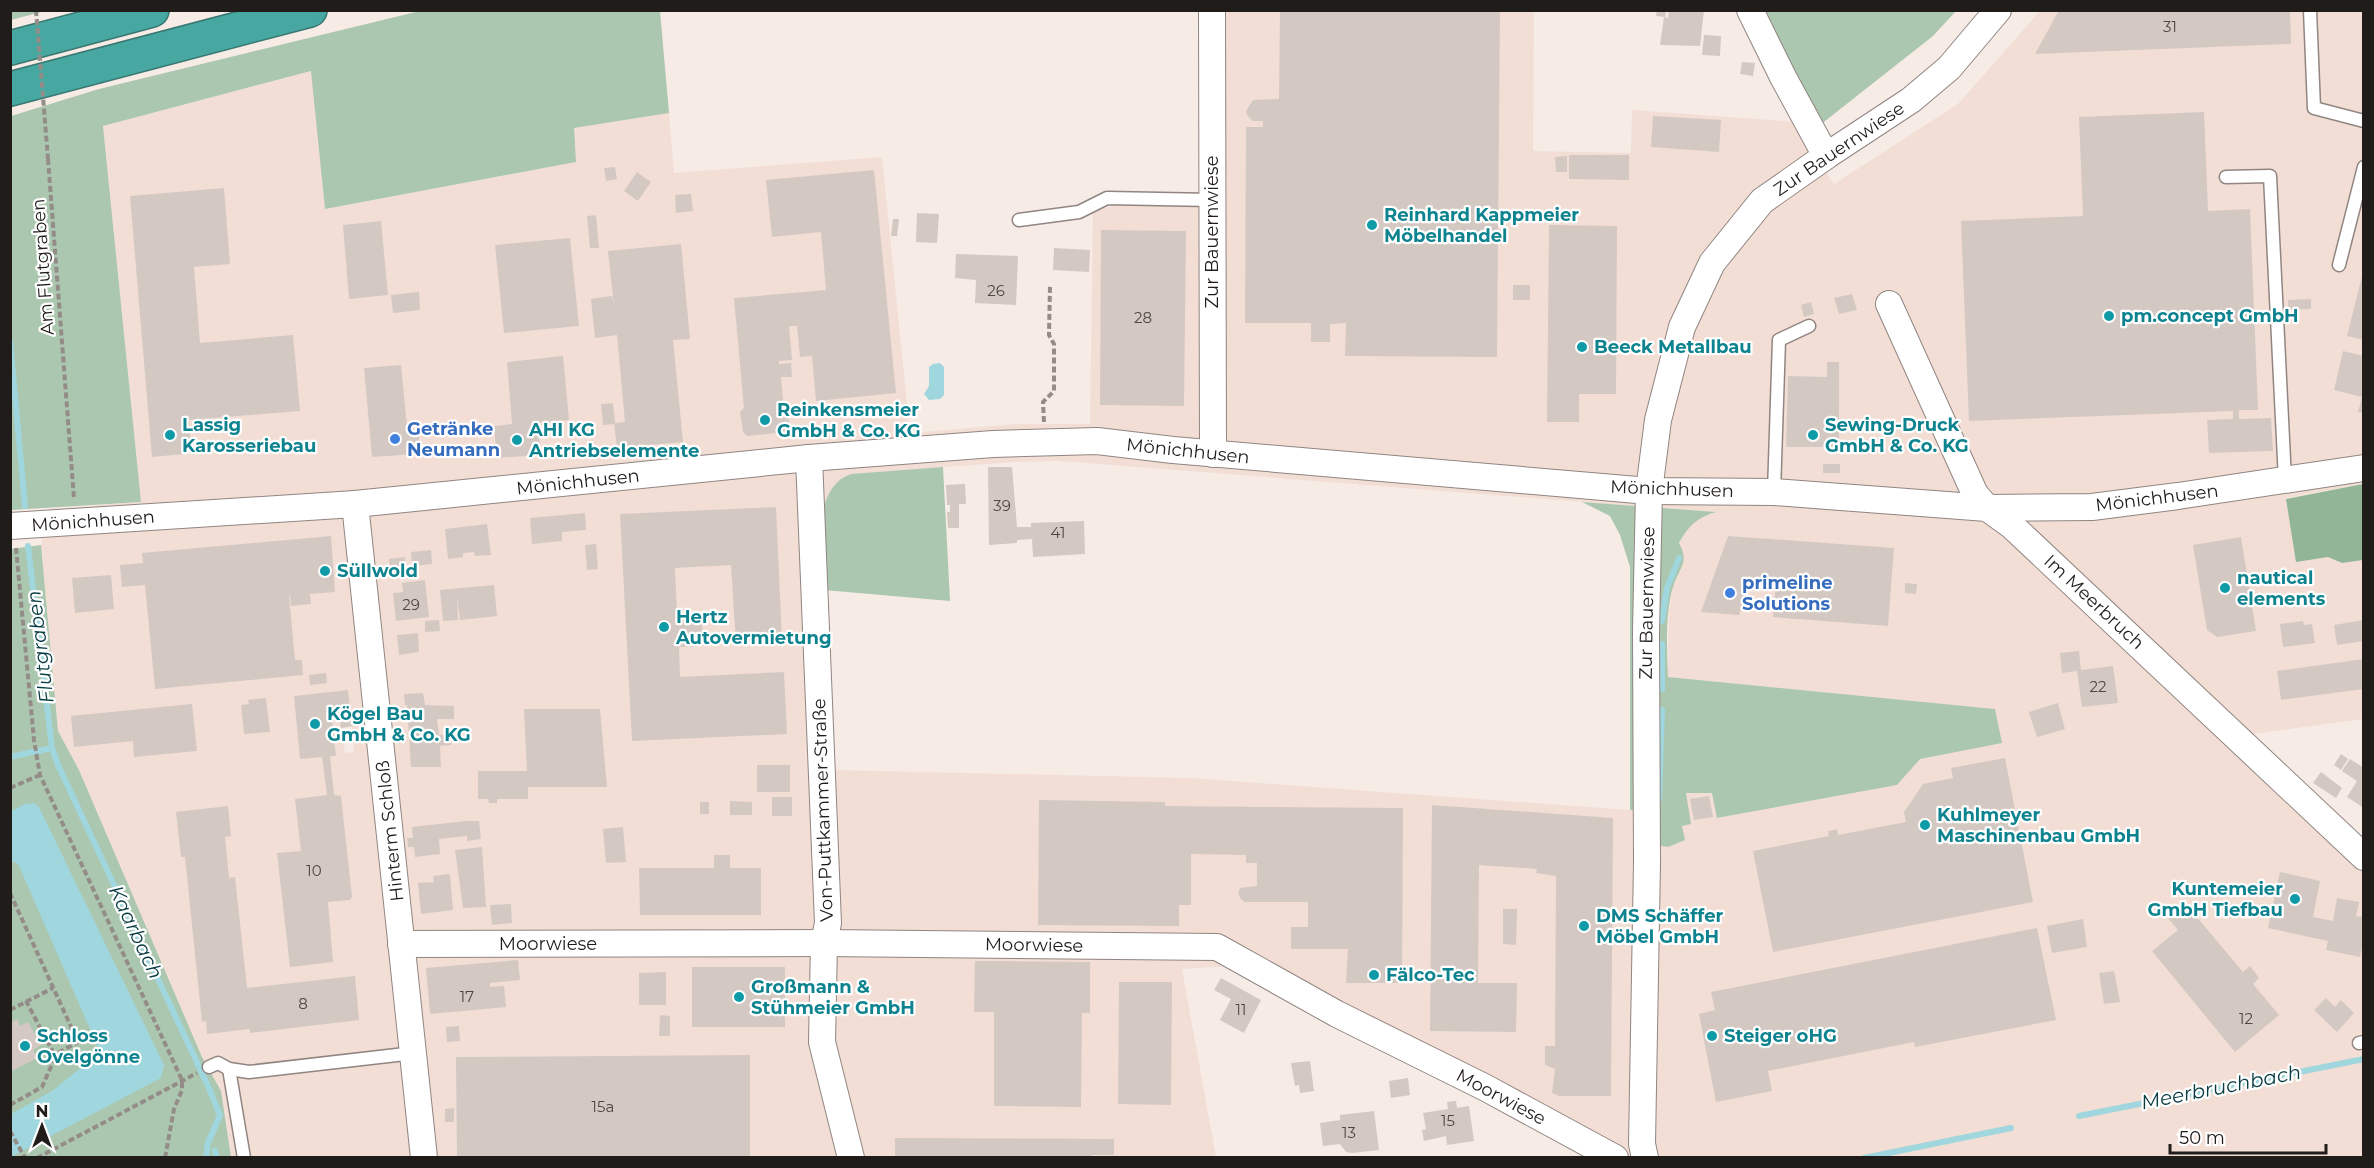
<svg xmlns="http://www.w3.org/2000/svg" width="2374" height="1168" font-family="Montserrat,sans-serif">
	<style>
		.built { fill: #f2ded5; fill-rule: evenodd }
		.green { fill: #acc7b0 }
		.forest { fill: #93b597 }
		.water { fill: #a0d6dd }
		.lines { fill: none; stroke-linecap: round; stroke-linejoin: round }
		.stream { stroke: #a0d6dd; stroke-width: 6 }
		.building { fill: #d4c8c3 }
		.service-casing { stroke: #908581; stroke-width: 15 }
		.minor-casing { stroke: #908581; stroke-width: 28 }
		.motorway-casing { stroke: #397772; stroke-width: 36 }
		.path { stroke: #948c88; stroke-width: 4; stroke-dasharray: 6 3; stroke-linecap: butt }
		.service { stroke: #fff; stroke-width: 12 }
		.minor { stroke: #fff; stroke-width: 26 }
		.motorway { stroke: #47a8a2; stroke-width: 33 }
		.path-bridge { stroke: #948c88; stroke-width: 4; stroke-dasharray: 6 3; stroke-linecap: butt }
		.culture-dot { fill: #0f9aa8; stroke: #fff; stroke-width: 2 }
		.shop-dot { fill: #3f7fe0; stroke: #fff; stroke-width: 2 }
		.labels { text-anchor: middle; stroke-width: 4.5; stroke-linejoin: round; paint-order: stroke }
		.number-label { font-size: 15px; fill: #4d4744 }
		.street-label { font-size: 18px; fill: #201c1a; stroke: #fff }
		.culture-label { font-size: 18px; font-weight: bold; fill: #0d838f; stroke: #fff; text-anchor: start }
		.shop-label { font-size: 18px; font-weight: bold; fill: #366cbe; stroke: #fff; text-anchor: start }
		.water-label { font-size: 20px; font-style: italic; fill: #073b41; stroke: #fff }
	</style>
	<rect width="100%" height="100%" fill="#f7ebe6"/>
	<path class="built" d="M1224,11H1534L1533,151L1631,153L1632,110L1796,122L1808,146L1834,184L1958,104L2040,11H2363V484L2286,498L2329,557L2342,563L2363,560V719L2247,735L2363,845V1157H1584L1481,1096L1229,966L1182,969L1216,1157H231L221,1091L202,1057L79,770L58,731L41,545L49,509L141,502L103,126L312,71L325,209L576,162L573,128L669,113L674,173L882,157L910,433L1017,424H1090L1093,211L1116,205L1206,207ZM1060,461L1713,512L1703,516L1687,528L1679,543L1683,565L1673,586L1669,612L1668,677L1995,709L1919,759L1897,785L1718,818L1712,793H1685L1682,826L1667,847L1651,810H1630L1191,778L833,770L821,517L851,474L1014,462ZM352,727L354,752L345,753L342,728Z"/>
	<g class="green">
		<polygon points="11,10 45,10 45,11 11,20"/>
		<polygon points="424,10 660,11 669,113 574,128 576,162 325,209 311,71 103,126 141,502 11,510 11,116 99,89"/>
		<polygon points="1760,11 1956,11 1933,36 1820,125"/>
		<path d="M943,467L950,601L824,590C822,556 810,488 851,474Z"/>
		<path d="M1582,502L1716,512C1698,517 1688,526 1679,543C1690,563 1679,568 1673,587C1665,615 1667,647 1668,677L1995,709L2002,743L1920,759L1897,785L1717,818L1712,793H1686L1691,824L1682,826L1685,840L1668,847L1655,845L1651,810H1630V567L1620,535L1610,516Z"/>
		<polygon points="41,545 58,731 79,770 202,1057 221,1091 231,1157 11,1157 10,549"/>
	</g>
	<polygon class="forest" points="2363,484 2363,560 2342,563 2328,557 2296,562 2286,499"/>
	<g class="water">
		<polygon points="940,363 944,367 944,395 940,399 929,400 924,394 929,386 929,367 933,364"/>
		<polygon points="34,803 39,807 164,1065 161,1078 11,1157 11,1114 52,1091 100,1052 19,866 15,862 11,862 11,811 25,804"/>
	</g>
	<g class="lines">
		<g class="stream">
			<polyline points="10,341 25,506"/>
			<polyline points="28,546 52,748 58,765 208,1086 220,1115 208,1143 206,1158"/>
			<polyline points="1662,621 1667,588 1679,558"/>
			<polyline points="1662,644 1662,689"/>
			<polyline points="10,757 52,748"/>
			<polyline points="1659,800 1662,710"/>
			<polyline points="2079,1116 2364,1059"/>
			<polyline points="215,1151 217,1158"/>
			<polyline points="1864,1158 2011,1128"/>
		</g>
	</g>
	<g class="building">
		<polygon points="1280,10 1500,10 1497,357 1345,356 1346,323 1330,324 1330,342 1311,342 1311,323 1245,323 1246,127 1263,127 1263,121 1253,121 1247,115 1246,111 1253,100 1279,99"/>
		<polygon points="1657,10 1666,10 1665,17 1656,16"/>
		<polygon points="1669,10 1704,10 1700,46 1660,45 1664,17 1668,18"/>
		<polygon points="2059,10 2290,10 2291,44 2035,54"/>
		<polygon points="1704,35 1721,36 1720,56 1702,55"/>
		<polygon points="1742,62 1755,63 1753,76 1740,74"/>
		<polygon points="2204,112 2208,211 2250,209 2258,410 2239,410 2239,419 2271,418 2273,451 2209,453 2207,420 2233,419 2233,411 1969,421 1961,221 2083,216 2079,117"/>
		<polygon points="1653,116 1721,120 1719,152 1651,147"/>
		<polygon points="1569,155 1629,155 1629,180 1569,179"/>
		<polygon points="1567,156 1567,172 1556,172 1555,157"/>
		<polygon points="615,167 617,179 606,181 604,168"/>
		<polygon points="874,170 896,393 816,401 812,356 800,357 797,326 789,326 792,360 779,361 779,364 791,363 792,377 781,377 784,412 788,412 790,428 786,432 747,436 743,432 740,412 744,408 734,298 826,290 821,232 772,237 766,180"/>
		<polygon points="637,172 651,182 638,201 624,191"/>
		<polygon points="224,188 230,264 194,267 200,343 293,335 300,411 189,420 191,446 184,454 152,457 130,196"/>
		<polygon points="691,194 693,211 676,213 675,195"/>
		<polygon points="917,213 939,214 937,243 916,242"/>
		<polygon points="596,215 599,248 590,248 587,216"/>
		<polygon points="893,219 899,219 897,236 891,236"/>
		<polygon points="381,221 388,295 349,299 343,225"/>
		<polygon points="1549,225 1617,226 1616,394 1579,394 1579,422 1547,422"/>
		<polygon points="1101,230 1186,231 1184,406 1100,405"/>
		<polygon points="570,238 579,326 504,333 495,245"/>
		<polygon points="681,244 690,339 673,340 683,442 617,448 614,424 603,425 601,404 613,403 615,423 625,422 617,335 595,338 591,299 612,296 614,306 608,251"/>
		<polygon points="1054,248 1090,250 1089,272 1053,270"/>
		<polygon points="956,254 1018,256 1016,305 975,303 976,280 955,278"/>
		<polygon points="2363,272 2364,273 2364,340 2347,336"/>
		<rect x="1513" y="285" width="17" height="15"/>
		<polygon points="419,292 420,310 393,313 391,295"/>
		<polygon points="1852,294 1857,310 1839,314 1834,298"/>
		<polygon points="2311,299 2311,309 2288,310 2288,300"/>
		<polygon points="1811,302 1814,314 1804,317 1801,305"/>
		<polygon points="2343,351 2364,356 2364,413 2358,412 2362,397 2334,390"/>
		<polygon points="563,356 569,420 538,423 541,455 497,458 494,426 512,424 507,362"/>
		<polygon points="1827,362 1839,362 1839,447 1786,447 1788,376 1827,377"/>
		<polygon points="401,365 407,427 413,426 414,436 419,435 419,442 414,442 415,454 372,457 364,368"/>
		<rect x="1823" y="464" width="17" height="9"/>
		<polygon points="988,467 1012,467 1017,527 1031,527 1031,523 1084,521 1085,554 1033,557 1032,539 1017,540 1017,543 989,545"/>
		<polygon points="965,484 966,504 959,504 959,528 948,528 947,512 950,512 950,505 947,505 946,485"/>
		<polygon points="776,507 782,641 736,643 731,565 675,568 677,614 702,613 703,646 679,647 680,677 784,672 787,734 632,741 620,514"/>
		<polygon points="585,513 586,530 562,532 562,541 532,544 530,518"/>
		<polygon points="487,524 491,555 475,556 474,552 463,553 463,557 448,559 445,529"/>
		<polygon points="331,536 335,592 310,594 311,604 291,606 290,596 289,596 295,660 302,660 303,675 155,689 145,585 122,587 120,565 143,563 142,553"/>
		<polygon points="1728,536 1894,548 1888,626 1773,617 1776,580 1752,578 1739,615 1701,612"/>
		<polygon points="2241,537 2256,631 2217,637 2207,630 2193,545"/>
		<polygon points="596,544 598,569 587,570 585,545"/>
		<polygon points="431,550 432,564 412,566 411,552"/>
		<polygon points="405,557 406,572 390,573 389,559"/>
		<polygon points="111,575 114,609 75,613 72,578"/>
		<polygon points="425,580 429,617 396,621 393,593 403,592 402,583"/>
		<polygon points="1905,583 1917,584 1916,594 1905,593"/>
		<polygon points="494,585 497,616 460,620 457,596 458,620 443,621 440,590"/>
		<polygon points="439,620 440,631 425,632 425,621"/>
		<polygon points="2364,620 2364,641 2337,645 2334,625"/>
		<polygon points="2303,621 2304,625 2312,624 2315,643 2283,647 2280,624"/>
		<polygon points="418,633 419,652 399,655 397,635"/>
		<polygon points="2079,651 2081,670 2113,666 2118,703 2082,707 2077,671 2062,673 2060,653"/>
		<polygon points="2364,659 2364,689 2281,700 2277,671"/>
		<polygon points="326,673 327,683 310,685 309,675"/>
		<polygon points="348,690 352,726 341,728 340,720 332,721 336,756 330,756 334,795 341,796 352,897 350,900 328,902 333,962 290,967 277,853 301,851 295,799 327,795 322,757 300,759 294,696"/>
		<polygon points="423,693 425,705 454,706 454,719 437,719 439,735 450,734 451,745 440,746 441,767 411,767 407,705 405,705 404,694"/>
		<polygon points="266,698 270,732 244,734 241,705 249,704 248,700"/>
		<polygon points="2058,703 2065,729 2037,737 2029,712"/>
		<polygon points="192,704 197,751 134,757 133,741 74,747 71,716"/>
		<polygon points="524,709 600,709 607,787 528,787 528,799 497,799 497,803 489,803 488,799 478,799 478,771 527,771"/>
		<polygon points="2341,754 2348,759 2341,770 2334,765"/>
		<polygon points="2005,758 2033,902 1773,952 1753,851 1829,836 1828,831 1833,830 1837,829 1838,835 1906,822 1904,812 1923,784 1953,778 1951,768"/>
		<polygon points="2350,759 2364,768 2364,808 2347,797 2357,781 2342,771"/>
		<rect x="757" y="765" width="33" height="27"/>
		<polygon points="2321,772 2342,788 2336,798 2313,783"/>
		<polygon points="1709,796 1713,817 1694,820 1690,799"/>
		<rect x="772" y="797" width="20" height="19"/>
		<polygon points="1039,800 1165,802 1165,806 1403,808 1402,983 1346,983 1348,949 1291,949 1291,927 1308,927 1308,902 1245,902 1241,899 1238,893 1240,888 1257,886 1257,863 1246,863 1246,855 1191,854 1191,905 1179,905 1179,926 1038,925"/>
		<polygon points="730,801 752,802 752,815 730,815"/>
		<rect x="700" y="802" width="9" height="12"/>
		<polygon points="1432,805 1613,818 1611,1096 1559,1096 1552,1093 1555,1069 1545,1065 1545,1046 1555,1046 1556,876 1536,873 1537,869 1479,865 1478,983 1517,983 1516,1032 1430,1031"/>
		<polygon points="228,806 231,836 225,837 229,878 235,877 247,988 355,976 359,1020 250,1033 250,1029 207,1034 206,1021 202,1022 185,857 181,857 176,812"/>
		<polygon points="467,821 479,821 481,839 467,841 467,836 439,839 440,854 415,857 414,847 408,847 407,838 413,838 412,827"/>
		<polygon points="623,827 626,862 606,863 603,829"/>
		<polygon points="482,847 486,907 463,908 455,850"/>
		<polygon points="714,855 730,855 730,868 761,868 761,915 640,915 639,868 714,868"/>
		<polygon points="2280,872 2320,881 2313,917 2333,921 2337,898 2359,902 2356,916 2364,917 2364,939 2360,957 2326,950 2328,941 2268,928"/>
		<polygon points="450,874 453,910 421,914 418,883 434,882 433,876"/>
		<polygon points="511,904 512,923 492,925 490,905"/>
		<polygon points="2183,904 2194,916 2195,915 2243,972 2250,966 2259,978 2253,984 2279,1015 2235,1052 2152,951 2178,930 2167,917"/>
		<polygon points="1503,909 1517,909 1516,945 1503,944"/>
		<polygon points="2083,919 2087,947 2052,953 2047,926"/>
		<polygon points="2037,928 2056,1020 1915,1047 1914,1042 1768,1071 1772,1091 1716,1102 1699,1014 1715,1010 1711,992"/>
		<polygon points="518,960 520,980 490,983 490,987 504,986 506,1007 430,1014 426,968"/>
		<polygon points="975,961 1090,962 1090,1013 1082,1013 1081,1107 994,1106 994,1012 974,1012"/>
		<rect x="692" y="967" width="93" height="60"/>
		<polygon points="2114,971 2120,1002 2104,1004 2099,973"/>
		<polygon points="666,972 666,1005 639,1005 639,973"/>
		<polygon points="1221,978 1261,1000 1244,1033 1220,1020 1231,999 1214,990"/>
		<polygon points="1119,982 1172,982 1171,1105 1118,1104"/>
		<polygon points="2326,998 2335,1007 2341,1000 2354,1013 2337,1032 2314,1010"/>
		<polygon points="660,1015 670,1016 670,1036 659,1036"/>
		<polygon points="17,1019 20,1026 28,1022 41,1045 33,1050 37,1058 10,1072 10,1023"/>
		<polygon points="459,1026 460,1041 447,1042 446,1027"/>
		<polygon points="750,1055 750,1158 457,1158 456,1057"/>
		<polygon points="1310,1061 1314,1091 1300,1093 1299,1085 1295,1086 1291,1063"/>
		<polygon points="1408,1078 1410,1095 1391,1098 1389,1081"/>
		<polygon points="1456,1101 1457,1108 1469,1106 1474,1141 1447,1145 1446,1136 1424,1141 1422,1130 1426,1129 1423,1113 1448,1109 1447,1102"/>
		<polygon points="454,1108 454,1122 445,1122 445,1109"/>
		<polygon points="1374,1111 1379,1150 1352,1153 1346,1152 1340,1144 1323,1146 1320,1123 1340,1120 1340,1115"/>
		<polygon points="895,1138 1114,1139 1114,1155 1092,1155 1092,1158 895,1158"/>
	</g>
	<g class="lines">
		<defs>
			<g id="service">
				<polyline points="2310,10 2314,108 2364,121"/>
				<polyline points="2226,177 2270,176 2285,480"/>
				<polyline points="1019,220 1079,212 1107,198 1212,200"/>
				<polyline points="2339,265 2364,167"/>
				<polyline points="1774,492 1779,340 1809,326"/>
				<polyline points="2359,1043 2364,1042"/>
				<polyline points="209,1067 218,1063 229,1069 249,1072 414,1053"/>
				<polyline points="229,1069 244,1158"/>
			</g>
			<g id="minor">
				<polyline points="1212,10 1213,454"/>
				<polyline points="1750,10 1783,77 1826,156"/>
				<polyline points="1889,304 1975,494 1987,508 2012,526 2364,857"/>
				<polyline points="809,458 828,923 824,943 822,1042 851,1158"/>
				<polyline points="355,504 424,1158"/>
				<polyline points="10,526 355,504 809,458 993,444 1097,441 1173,450 1649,491 1774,492 1987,508 2092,507 2178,496 2364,468"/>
				<polyline points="401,944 824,943 1217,947 1337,1014 1486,1088 1615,1158"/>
				<polyline points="1645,1158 1642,1144 1647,862 1646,632 1649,491 1658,420 1682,327 1712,263 1762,201 1826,156 1911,100 1949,68 1998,10"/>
			</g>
			<g id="motorway">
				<polyline points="10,48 152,10"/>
				<polyline points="10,89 310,10"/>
			</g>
		</defs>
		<use href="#service" class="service-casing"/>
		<use href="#minor" class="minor-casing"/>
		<use href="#motorway" class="motorway-casing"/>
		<g class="path">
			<polyline points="48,159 74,499"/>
			<polyline points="1044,422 1043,402 1054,391 1054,344 1049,335 1050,285"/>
			<polyline points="16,548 34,740 40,775 182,1080 182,1090 174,1109 165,1158"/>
			<polyline points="10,788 40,775"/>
			<polyline points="10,893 78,1042 54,1055"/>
			<polyline points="10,1010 53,988"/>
			<polyline points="10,1105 42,1087 53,1062 52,1050 26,1001"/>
			<polyline points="10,1131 25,1158"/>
			<polyline points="37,1158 197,1073"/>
		</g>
		<use href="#service" class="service"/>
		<use href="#minor" class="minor"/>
		<use href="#motorway" class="motorway"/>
		<polyline class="path-bridge" points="36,10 48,159"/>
	</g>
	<g class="culture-dot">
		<circle cx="1372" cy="225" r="6"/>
		<circle cx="2109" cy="316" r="6"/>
		<circle cx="1582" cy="347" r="6"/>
		<circle cx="765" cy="420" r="6"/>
		<circle cx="170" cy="435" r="6"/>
		<circle cx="1813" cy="435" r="6"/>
		<circle cx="517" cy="440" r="6"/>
		<circle cx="325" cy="571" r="6"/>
		<circle cx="2225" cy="588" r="6"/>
		<circle cx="664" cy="627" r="6"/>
		<circle cx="315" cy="724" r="6"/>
		<circle cx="1925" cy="825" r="6"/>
		<circle cx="2295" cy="899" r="6"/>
		<circle cx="1584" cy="926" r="6"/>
		<circle cx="1374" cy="975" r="6"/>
		<circle cx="739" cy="997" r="6"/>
		<circle cx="1712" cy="1036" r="6"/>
		<circle cx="25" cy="1046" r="6"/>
	</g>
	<g class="shop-dot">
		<circle cx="395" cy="439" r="6"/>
		<circle cx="1730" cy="593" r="6"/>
	</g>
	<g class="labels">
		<g class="number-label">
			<text x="2170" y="32">31</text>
			<text x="996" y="296">26</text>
			<text x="1143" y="323">28</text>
			<text x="1002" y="511">39</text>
			<text x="1058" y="538">41</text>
			<text x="411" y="610">29</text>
			<text x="2098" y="692">22</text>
			<text x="314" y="876">10</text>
			<text x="467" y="1002">17</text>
			<text x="303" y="1009">8</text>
			<text x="1241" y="1015">11</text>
			<text x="2246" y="1024">12</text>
			<text x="603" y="1112">15a</text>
			<text x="1448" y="1126">15</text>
			<text x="1349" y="1138">13</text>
		</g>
		<g class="street-label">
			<text transform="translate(1839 149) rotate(-34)" y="6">Zur Bauernwiese</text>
			<text transform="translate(1212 232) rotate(-90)" y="6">Zur Bauernwiese</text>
			<text transform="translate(43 267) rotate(-94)" y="6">Am Flutgraben</text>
			<text transform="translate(1188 451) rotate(6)" y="6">Mönichhusen</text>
			<text transform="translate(578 482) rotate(-6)" y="6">Mönichhusen</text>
			<text transform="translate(1672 489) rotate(2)" y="6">Mönichhusen</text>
			<text transform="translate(2157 498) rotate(-7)" y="6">Mönichhusen</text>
			<text transform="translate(93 521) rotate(-4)" y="6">Mönichhusen</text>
			<text transform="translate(2094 602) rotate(43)" y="6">Im Meerbruch</text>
			<text transform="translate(1647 603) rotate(-89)" y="6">Zur Bauernwiese</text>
			<text transform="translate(823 810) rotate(-92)" y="6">Von-Puttkammer-Straße</text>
			<text transform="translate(390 831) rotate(-96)" y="6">Hinterm Schloß</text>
			<text x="548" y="950">Moorwiese</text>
			<text transform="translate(1034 945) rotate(1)" y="6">Moorwiese</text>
			<text transform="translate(1501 1097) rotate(28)" y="6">Moorwiese</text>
		</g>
		<g class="culture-label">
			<text x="1384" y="221">Reinhard Kappmeier<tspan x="1384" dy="21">Möbelhandel</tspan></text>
			<text x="2121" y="322">pm.concept GmbH</text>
			<text x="1594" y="353">Beeck Metallbau</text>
			<text x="777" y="416">Reinkensmeier<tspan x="777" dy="21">GmbH &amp; Co. KG</tspan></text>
			<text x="182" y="431">Lassig<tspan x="182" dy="21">Karosseriebau</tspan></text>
			<text x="1825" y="431">Sewing-Druck<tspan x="1825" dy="21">GmbH &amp; Co. KG</tspan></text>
			<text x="529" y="436">AHI KG<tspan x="529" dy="21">Antriebselemente</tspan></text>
			<text x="337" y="577">Süllwold</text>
			<text x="2237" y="584">nautical<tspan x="2237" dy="21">elements</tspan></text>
			<text x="676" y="623">Hertz<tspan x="676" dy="21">Autovermietung</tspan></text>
			<text x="327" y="720">Kögel Bau<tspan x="327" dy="21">GmbH &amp; Co. KG</tspan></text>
			<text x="1937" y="821">Kuhlmeyer<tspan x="1937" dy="21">Maschinenbau GmbH</tspan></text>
			<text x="2283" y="895" text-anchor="end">Kuntemeier<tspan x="2283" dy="21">GmbH Tiefbau</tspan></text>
			<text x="1596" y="922">DMS Schäffer<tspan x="1596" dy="21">Möbel GmbH</tspan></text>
			<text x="1386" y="981">Fälco-Tec</text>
			<text x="751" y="993">Großmann &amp;<tspan x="751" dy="21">Stühmeier GmbH</tspan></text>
			<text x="37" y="1042">Schloss<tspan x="37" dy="21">Ovelgönne</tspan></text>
			<text x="1724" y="1042">Steiger oHG</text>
		</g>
		<g class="shop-label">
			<text x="407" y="435">Getränke<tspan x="407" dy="21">Neumann</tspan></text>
			<text x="1742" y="589">primeline<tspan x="1742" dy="21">Solutions</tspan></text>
		</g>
		<g class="water-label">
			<text transform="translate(40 647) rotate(-97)" y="7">Flutgraben</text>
			<text transform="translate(136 932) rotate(65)" y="7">Kaarbach</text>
			<text transform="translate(2221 1087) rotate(-11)" y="7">Meerbruchbach</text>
		</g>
	</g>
	<rect width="2374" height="1168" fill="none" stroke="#201c1a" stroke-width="24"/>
	<g transform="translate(42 1126)" stroke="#ffffff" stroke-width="4.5" paint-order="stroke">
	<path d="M0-4.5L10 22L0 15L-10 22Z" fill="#201c1a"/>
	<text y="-9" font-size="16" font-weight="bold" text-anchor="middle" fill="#201c1a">N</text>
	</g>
	<path d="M2170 1144v9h156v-9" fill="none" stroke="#201c1a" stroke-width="3"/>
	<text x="2179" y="1144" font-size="18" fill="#201c1a" stroke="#ffffff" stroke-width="4.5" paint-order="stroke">50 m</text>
</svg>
